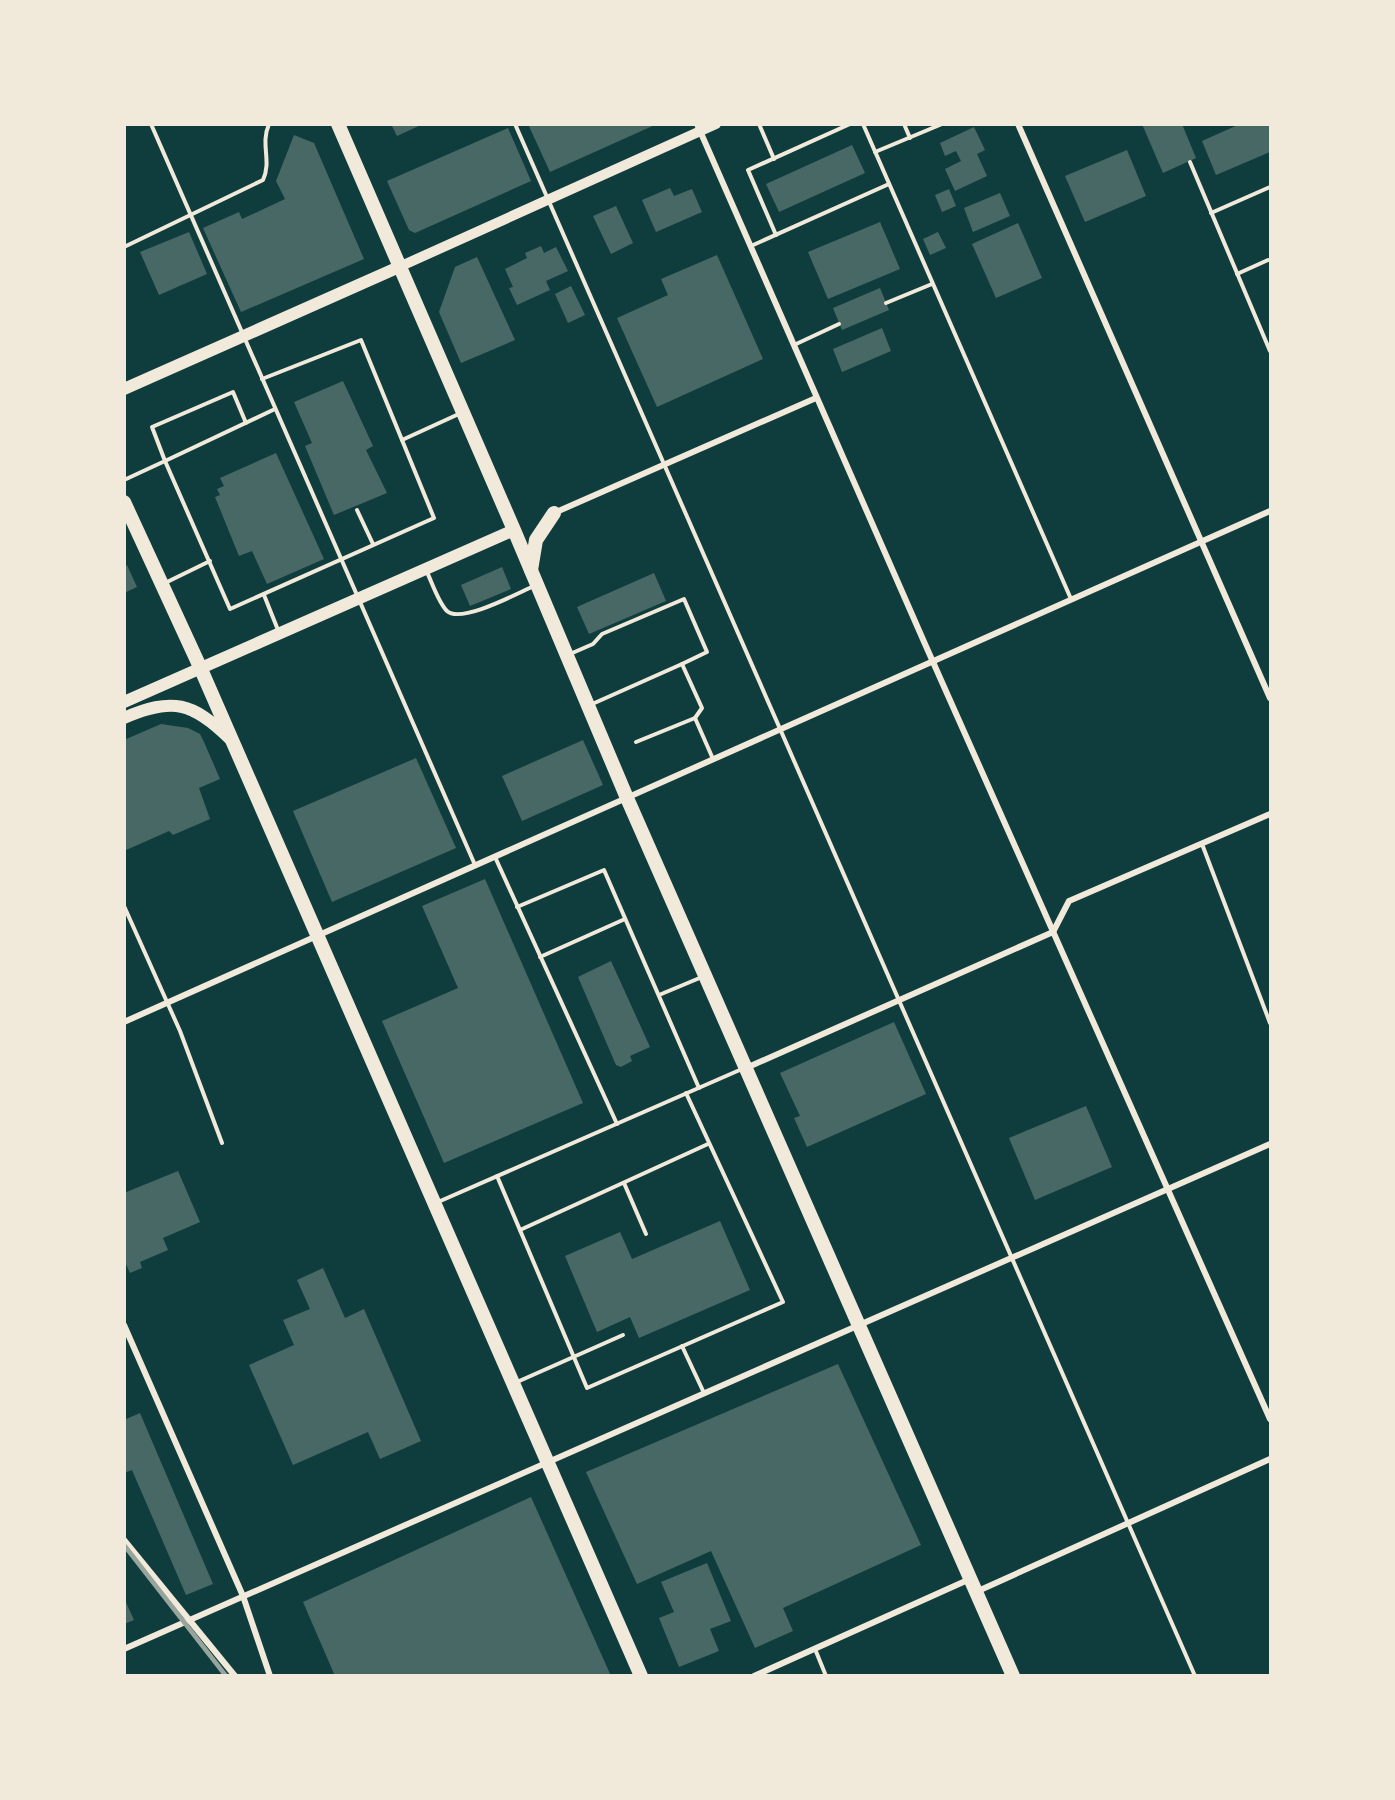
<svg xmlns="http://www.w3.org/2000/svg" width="1395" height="1800" font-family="Roboto,sans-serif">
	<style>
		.building { fill: #486865 }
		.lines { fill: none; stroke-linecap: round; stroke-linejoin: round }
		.service { stroke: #f1e9da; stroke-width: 4 }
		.minor { stroke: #f1e9da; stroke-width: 6 }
		.secondary { stroke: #f1e9da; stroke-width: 10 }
		.primary { stroke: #f1e9da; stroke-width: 12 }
		.trunk { stroke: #f1e9da; stroke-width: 14 }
		.rail { stroke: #97a49c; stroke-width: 4.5 }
	</style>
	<rect width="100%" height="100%" fill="#0f3d3e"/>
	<g class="building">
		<polygon points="391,124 423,124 397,136"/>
		<polygon points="528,124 657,124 550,172"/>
		<polygon points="1142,124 1182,124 1196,158 1163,173"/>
		<polygon points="1240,124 1270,124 1270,152 1216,175 1202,141"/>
		<polygon points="974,127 985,150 977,154 987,176 955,191 945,169 961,161 956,151 945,156 940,143"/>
		<polygon points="508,128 531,181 415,233 409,230 387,181"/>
		<polygon points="294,135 314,143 364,259 241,312 203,228 239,212 242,219 285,199 276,181"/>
		<polygon points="852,145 865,173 779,212 766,184"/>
		<polygon points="1127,150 1146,196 1085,222 1065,176"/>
		<polygon points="670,188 674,196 692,189 702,212 656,232 642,200"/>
		<polygon points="949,189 956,206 942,212 935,195"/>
		<polygon points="1000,193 1010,216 973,232 964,208"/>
		<polygon points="616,206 633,243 611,254 593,216"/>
		<polygon points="880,222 900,269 828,299 808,252"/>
		<polygon points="1018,223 1042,278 996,298 972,244"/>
		<polygon points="189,232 207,274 159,295 140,252"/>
		<polygon points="938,232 946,248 930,255 923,239"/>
		<polygon points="541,246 544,253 556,247 568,271 546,281 550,290 517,305 509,288 513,287 505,269 527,258 525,253"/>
		<polygon points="717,255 763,359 657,407 617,318 668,295 661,279"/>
		<polygon points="477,257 515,340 461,363 439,312 455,267"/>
		<polygon points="571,286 585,315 568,323 555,294"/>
		<polygon points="880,288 889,310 842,330 833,308"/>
		<polygon points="882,328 891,351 842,372 833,349"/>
		<polygon points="343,381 373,446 366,450 387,493 334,515 305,446 312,443 294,402"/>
		<polygon points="276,453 324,559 267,584 252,551 239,556 215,497 220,495 217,489 224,486 220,478"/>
		<polygon points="127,565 137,587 124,593 124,567"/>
		<polygon points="502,567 511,589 470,606 461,585"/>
		<polygon points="654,573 666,601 589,634 577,607"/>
		<polygon points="161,724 188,728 200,734 204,742 220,779 199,788 210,819 173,835 169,831 124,851 124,740"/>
		<polygon points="583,740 603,785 522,821 502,776"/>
		<polygon points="416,758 456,848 332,902 293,811"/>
		<polygon points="485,879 583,1103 444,1163 382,1021 458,988 422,906"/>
		<polygon points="611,961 650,1047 630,1056 632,1061 621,1067 616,1065 578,977"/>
		<polygon points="894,1022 926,1094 807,1147 794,1118 800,1116 780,1073"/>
		<polygon points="1086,1106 1112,1167 1035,1200 1009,1138"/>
		<polygon points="178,1171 200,1222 163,1238 168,1250 140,1262 142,1268 130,1273 124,1260 124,1193"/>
		<polygon points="720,1221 750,1290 639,1338 630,1317 597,1332 565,1256 620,1232 632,1259"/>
		<polygon points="323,1268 345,1318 364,1309 421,1441 380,1459 368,1432 293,1465 249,1365 294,1345 283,1320 310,1309 297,1280"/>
		<polygon points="838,1364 921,1545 783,1608 793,1631 755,1648 711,1551 637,1584 586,1472"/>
		<polygon points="140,1413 213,1584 186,1595 132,1470 124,1473 124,1420"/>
		<polygon points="531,1497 611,1676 335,1676 303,1602"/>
		<polygon points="707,1563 731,1621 710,1629 719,1651 679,1667 659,1618 674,1612 661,1582"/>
		<polygon points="124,1598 134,1620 124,1624"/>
	</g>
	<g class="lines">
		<g class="service">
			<polyline points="151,124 475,865"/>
			<polyline points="515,124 1195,1676"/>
			<polyline points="759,124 774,159"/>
			<polyline points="863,124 1071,599"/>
			<polyline points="904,124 910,138"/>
			<polyline points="875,152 942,124"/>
			<polyline points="1190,162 1270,351"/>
			<polyline points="1211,213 1270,187"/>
			<polyline points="776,235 748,170 850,124"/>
			<polyline points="751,246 889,184"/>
			<path d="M124,247L263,180C272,160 260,145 269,124"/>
			<polyline points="1237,274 1268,260"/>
			<polyline points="886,303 932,284"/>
			<polyline points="794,345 839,324"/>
			<polyline points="262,379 361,340 434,518 230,609 165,461 275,409"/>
			<polyline points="402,440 461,413"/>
			<polyline points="124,480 165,461 152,427 233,392 246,423"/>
			<polyline points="357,510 373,544"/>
			<path d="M426,570C432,582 438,602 447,611C461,624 518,593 534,586"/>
			<polyline points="165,583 210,561"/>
			<polyline points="264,595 278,630"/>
			<polyline points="570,654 593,644 602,634 684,599 707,652 682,664"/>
			<polyline points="590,705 682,664 702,708 695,718"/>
			<polyline points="636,742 695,718 713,759"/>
			<polyline points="1202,844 1270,1023"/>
			<polyline points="495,857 617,1124"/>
			<polyline points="124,906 180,1031 222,1143"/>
			<polyline points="517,907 604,870 699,1088"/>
			<polyline points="540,957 625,919"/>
			<polyline points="659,995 702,977"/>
			<polyline points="497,1176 587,1388 783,1302 686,1093"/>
			<polyline points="624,1183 646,1234"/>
			<polyline points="438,1202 742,1069"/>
			<polyline points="520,1230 708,1144"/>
			<polyline points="682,1346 704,1393"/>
			<polyline points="517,1382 623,1335"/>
			<polyline points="815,1649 826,1676"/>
		</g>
		<g class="minor">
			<polyline points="697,124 925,644 1270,1419"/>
			<polyline points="1018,124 1270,698"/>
			<polyline points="554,513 816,398"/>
			<polyline points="124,1022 1270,511"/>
			<polyline points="746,1068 1053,932 1069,901 1270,814"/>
			<polyline points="124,1325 243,1596 270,1676"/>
			<polyline points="124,1540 235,1676"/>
			<polyline points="978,1591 1270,1459"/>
			<polyline points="124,1649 1270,1144"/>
			<polyline points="754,1676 970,1579"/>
		</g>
		<polyline class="secondary" points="399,267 716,124"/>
		<g class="primary">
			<polyline points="124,389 399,267"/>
			<polyline points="124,702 514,530"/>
			<path d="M124,718C172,697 193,702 230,739"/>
		</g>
		<g class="trunk">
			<polyline points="338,124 514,530 627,798 1013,1676"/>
			<polyline points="124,502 200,667 641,1676"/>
			<polyline points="531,570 536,540 554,513"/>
		</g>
		<polyline class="rail" points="124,1545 226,1676"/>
	</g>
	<rect width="1395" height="1800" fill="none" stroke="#f1e9da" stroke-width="252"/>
</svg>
